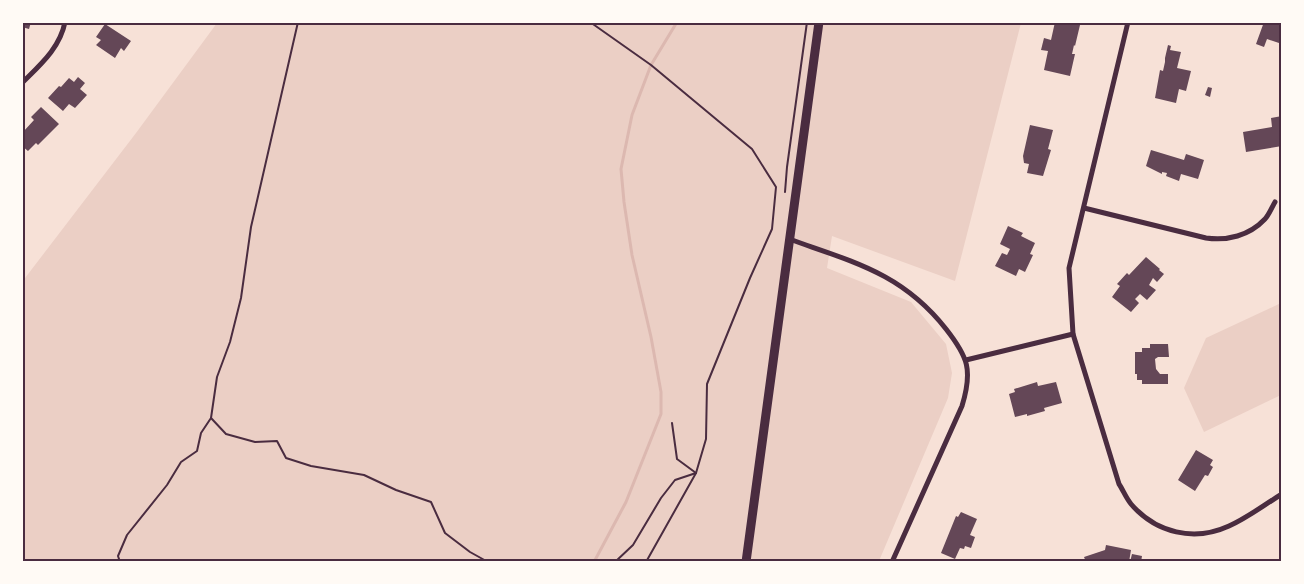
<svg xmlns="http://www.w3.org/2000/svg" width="1304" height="584" font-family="Manrope,sans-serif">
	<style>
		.green { fill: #ebcfc5 }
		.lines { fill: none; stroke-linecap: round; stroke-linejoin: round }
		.stream { stroke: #dcb8b0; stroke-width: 3 }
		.building { fill: #644757 }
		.path { stroke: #4a2c40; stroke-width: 2 }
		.minor { stroke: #4a2c40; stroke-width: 5 }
		.tertiary { stroke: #4a2c40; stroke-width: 9 }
		.neatline { fill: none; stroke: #4a2c40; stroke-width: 2 }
	</style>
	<rect width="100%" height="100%" fill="#f7e1d7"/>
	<g class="green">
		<polygon points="217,23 1021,23 955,281 832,236 827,268 911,302 946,344 952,373 948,398 879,561 23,561 22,282 136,133"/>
		<polygon points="1281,303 1281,395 1204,432 1184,388 1206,338"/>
	</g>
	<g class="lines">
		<polyline class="stream" points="594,562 626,502 661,414 661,392 651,337 632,255 624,202 621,169 632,115 651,65 677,22"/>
	</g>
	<g class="building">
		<polygon points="22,22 31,22 29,29 22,27"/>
		<polygon points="1055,22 1067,22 1080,25 1075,46 1074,45 1072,54 1075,54 1070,76 1044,70 1048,51 1041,50 1044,38 1051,40"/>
		<polygon points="1264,22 1282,22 1282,44 1267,39 1264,47 1256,44"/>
		<polygon points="105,24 131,41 124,51 121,48 115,58 96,45 101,40 96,37"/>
		<polygon points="1168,45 1171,46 1170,50 1181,52 1177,68 1191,71 1186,91 1179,89 1176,103 1155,98 1160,70 1163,71 1165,62 1165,58"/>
		<polygon points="78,77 85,83 80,89 87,95 75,108 69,104 63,111 48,98 59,86 61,87 69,78 74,82"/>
		<polygon points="1208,87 1212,88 1210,97 1205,95"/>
		<polygon points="41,107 59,124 38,145 36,143 28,151 22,146 23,132 34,120 31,117"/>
		<polygon points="1282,116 1282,146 1246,152 1243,132 1272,127 1271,118"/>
		<polygon points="1030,125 1053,130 1048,149 1051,150 1043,176 1027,173 1029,164 1024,163 1023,156"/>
		<polygon points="1151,150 1184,160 1186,154 1204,160 1198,179 1181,174 1179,181 1166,176 1167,173 1162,172 1162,174 1146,166"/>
		<polygon points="1008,226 1023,233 1021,236 1035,243 1030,254 1033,255 1025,272 1019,269 1016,276 995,266 1002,253 1007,255 1010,249 1000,244"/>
		<polygon points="1146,257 1160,269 1159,270 1164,274 1157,282 1153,278 1149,285 1156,290 1147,300 1140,294 1135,299 1139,303 1131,312 1112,297 1120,286 1117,284 1127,273 1129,275"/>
		<polygon points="1150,344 1168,344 1169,357 1158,357 1155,359 1156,369 1160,374 1168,374 1168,384 1142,384 1142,380 1137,380 1137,374 1135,374 1135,352 1142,352 1142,348 1150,348"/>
		<polygon points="1037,382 1038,386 1056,382 1062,403 1044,408 1045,411 1027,416 1027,414 1015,417 1009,394 1015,392 1014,389"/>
		<polygon points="1196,450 1213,460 1210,465 1213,467 1208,476 1205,475 1195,491 1178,480"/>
		<polygon points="961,512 977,519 970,535 975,537 971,548 965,546 964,549 960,548 955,559 941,553 956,516 958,517"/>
		<polygon points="1106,545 1131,550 1129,562 1086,562 1084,557 1105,550"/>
		<polygon points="1132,554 1142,556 1141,562 1130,562"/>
	</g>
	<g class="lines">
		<g class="path">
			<polyline points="298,22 251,227 241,298 230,342 217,377 211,418 226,434 255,442 277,441 286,458 311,466 364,475 396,490 431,502 445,533 470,552 488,562"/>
			<polyline points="590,22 651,65 752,149 776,187 772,229 750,278 707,384 706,439 696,473 646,562"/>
			<polyline points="785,192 787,167 807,22"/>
			<polyline points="120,562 118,556 127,535 167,485 181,462 197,451 201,433 211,418"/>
			<polyline points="615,562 633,545 661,498 675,480 696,473 677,459 672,423"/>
		</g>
		<g class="minor">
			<path d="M1128,22L1069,268L1073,334L1119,484C1123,490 1126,498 1131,504C1156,533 1194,542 1229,526C1247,518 1264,505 1282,494"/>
			<path d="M22,83C40,65 60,48 65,22"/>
			<path d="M1084,208L1206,238C1227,241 1249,236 1265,219C1269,215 1272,207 1275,202"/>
			<path d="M789,239C853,262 902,273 946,329C968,357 973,370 962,406L892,562"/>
			<polyline points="966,360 1073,334"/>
		</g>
		<polyline class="tertiary" points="746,562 819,22"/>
	</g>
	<rect width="1304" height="584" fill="none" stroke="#fffaf5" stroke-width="48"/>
	<rect x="24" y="24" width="1256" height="536" class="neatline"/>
</svg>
